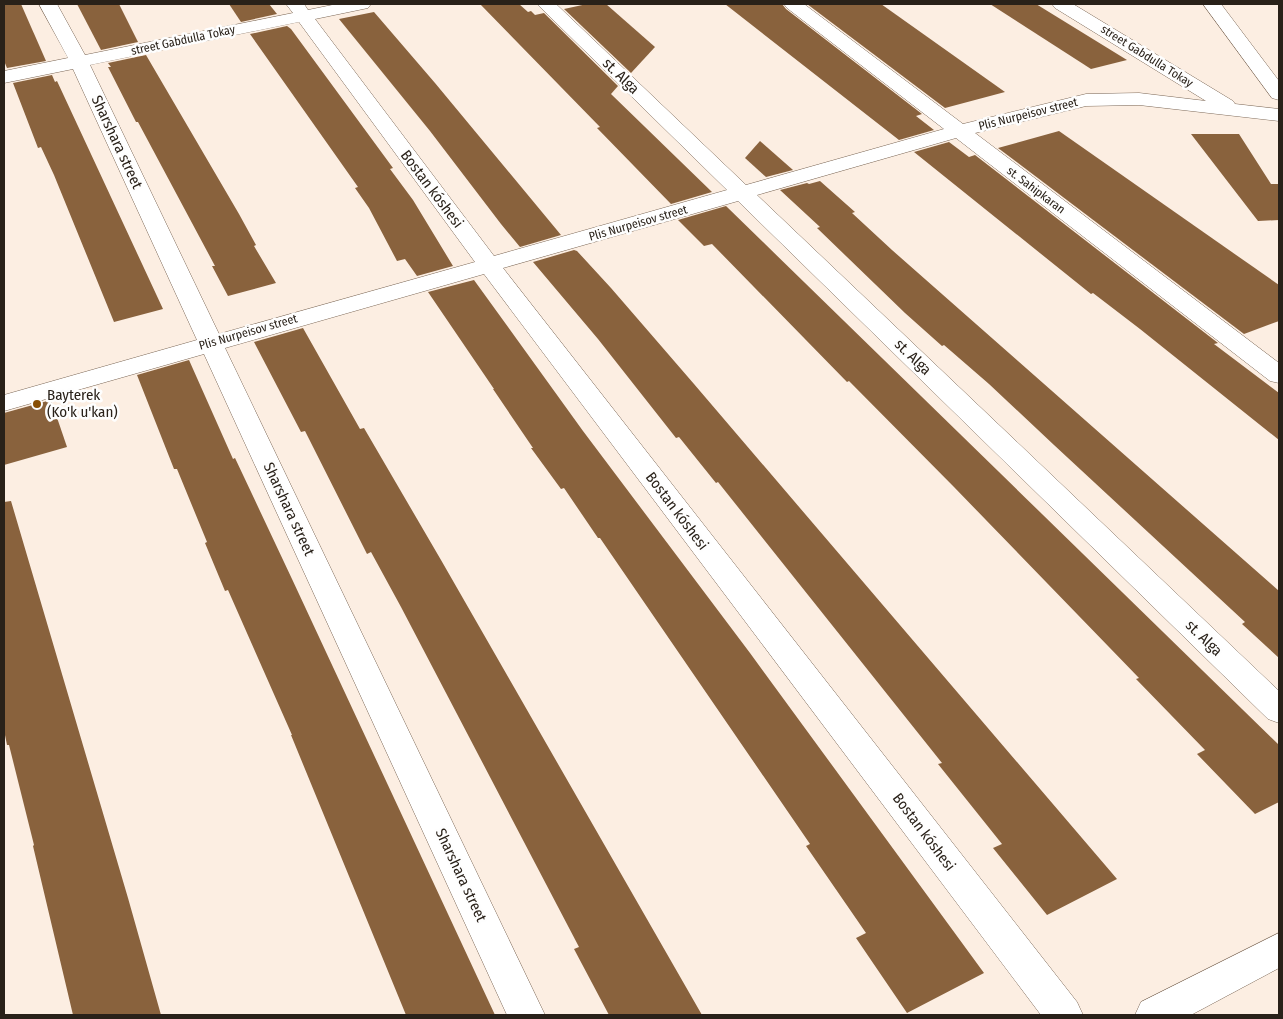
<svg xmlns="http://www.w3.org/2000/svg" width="1283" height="1019" font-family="'Fira Sans Condensed',sans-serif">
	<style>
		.building { fill: #89623d }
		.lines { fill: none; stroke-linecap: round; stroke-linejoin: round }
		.street-casing { stroke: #7b6756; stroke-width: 1 }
		.street { fill: #fff; fill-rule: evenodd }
		.poi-dot { fill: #884e03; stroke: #fefefe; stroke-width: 2 }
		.labels { text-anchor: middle; stroke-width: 5; stroke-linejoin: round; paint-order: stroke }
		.far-street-label { font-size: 12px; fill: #292119; stroke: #fefefe }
		.street-label { font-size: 15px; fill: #292119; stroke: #fefefe }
		.poi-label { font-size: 15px; fill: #292119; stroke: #fefefe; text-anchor: start }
	</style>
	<rect width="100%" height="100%" fill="#fceee2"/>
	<g class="building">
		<polygon points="4,4 21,4 46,61 7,68 4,61"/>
		<polygon points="77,4 119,4 138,42 101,50"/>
		<polygon points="229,4 269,4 277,14 241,22"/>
		<polygon points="480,4 519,4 528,12 531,11 535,15 544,13 618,86 611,94 712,192 671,204 597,128 600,127"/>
		<polygon points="587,4 606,4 655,47 631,73 564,9"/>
		<polygon points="725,4 782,4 786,9 922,114 916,116 934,130 899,140"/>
		<polygon points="807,4 881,4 1005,92 945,108"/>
		<polygon points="990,4 1036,4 1127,60 1091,69"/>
		<polygon points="374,12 435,83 561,235 520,247 501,224 430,131 339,19"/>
		<polygon points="287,26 291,29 393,168 390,169 413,200 453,266 417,276 405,259 397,261 369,208 355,188 358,187 250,34"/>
		<polygon points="146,55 239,214 256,245 254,246 276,283 228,296 212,266 215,266 138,122 136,122 108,67 111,67 108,63"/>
		<polygon points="52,75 55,82 57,81 163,309 114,322 54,175 41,147 38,148 13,83"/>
		<polygon points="1059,131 1279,285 1279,321 1244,334 998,148"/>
		<polygon points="1191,134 1239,134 1271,184 1279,184 1279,220 1258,221"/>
		<polygon points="760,141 793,170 766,177 745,158"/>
		<polygon points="949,142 969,157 975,155 1218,343 1214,344 1279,393 1279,440 1140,329 1093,293 1091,294 914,152"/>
		<polygon points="820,181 855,212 852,213 892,250 1279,591 1279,658 1242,624 1245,622 1054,445 989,384 944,345 942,346 905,313 817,228 820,227 780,190 807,183 809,184"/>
		<polygon points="726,206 1279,745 1279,802 1255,814 1197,754 1205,750 1136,679 1139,678 954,487 849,381 847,382 712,244 704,246 678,220"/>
		<polygon points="574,250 577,251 611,288 694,384 1117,879 1047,915 993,848 1002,844 938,764 942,763 718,482 716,483 679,437 676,438 598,339 533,262"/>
		<polygon points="474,280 583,431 750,653 984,973 907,1013 856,938 866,933 806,846 810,844 600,538 598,538 564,488 561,489 531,448 533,448 493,389 494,389 428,292"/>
		<polygon points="303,328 360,429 364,428 441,560 702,1015 609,1015 574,949 579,947 401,607 371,552 367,554 305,431 301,432 254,342"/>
		<polygon points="189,360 233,459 235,458 292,579 495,1015 406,1015 291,735 292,735 228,590 225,591 205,543 207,542 177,469 174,469 137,375"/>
		<polygon points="51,400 67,447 4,465 4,413"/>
		<polygon points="11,501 128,898 161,1015 73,1015 33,846 34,845 9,745 7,745 4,730 4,502"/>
	</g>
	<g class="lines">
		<defs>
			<g id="street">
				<path d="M39,4H57L85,55L293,13L286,4H304L308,10L337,4H371L368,8L315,19L494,256L727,190L537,4H556L746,185L944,129L787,8L784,4H804L963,124L1086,94L1139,93L1206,101L1055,8L1052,4H1073L1233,101L1235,104L1279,109V121L1139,105L1086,106L975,133L1279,363V383L1270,381L956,138L757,195L1279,691V723L1268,719L738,201L503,268L1077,1002L1083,1015H1041L484,274L225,348L545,1015H507L204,354L4,411V395L197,340L73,69L4,83V71L68,58ZM299,22L475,262L219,334L90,65Z"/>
				<polygon points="1203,4 1221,4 1279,81 1279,100 1272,98"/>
				<polygon points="1279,933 1279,968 1191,1015 1135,1015 1141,1002"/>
			</g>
		</defs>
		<use href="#street" class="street-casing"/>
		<use href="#street" class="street"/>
	</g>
	<circle class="poi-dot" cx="37" cy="404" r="5"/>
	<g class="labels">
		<g class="far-street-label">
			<text transform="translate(183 40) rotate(-12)" y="4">street Gabdulla Tokay</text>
			<text transform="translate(1147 56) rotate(32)" y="4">street Gabdulla Tokay</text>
			<text transform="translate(1028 114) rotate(-14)" y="4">Plis Nurpeisov street</text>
			<text transform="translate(1036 190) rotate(37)" y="4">st. Sahipkaran</text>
			<text transform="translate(638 223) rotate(-16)" y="4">Plis Nurpeisov street</text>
			<text transform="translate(248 332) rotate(-16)" y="4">Plis Nurpeisov street</text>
		</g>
		<g class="street-label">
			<text transform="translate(621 76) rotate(44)" y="5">st. Alga</text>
			<text transform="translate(117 142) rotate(65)" y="5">Sharshara street</text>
			<text transform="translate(432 189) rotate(53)" y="5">Bostan kóshesi</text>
			<text transform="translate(913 357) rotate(44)" y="5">st. Alga</text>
			<text transform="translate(289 509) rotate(65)" y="5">Sharshara street</text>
			<text transform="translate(677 511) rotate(53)" y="5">Bostan kóshesi</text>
			<text transform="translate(1204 638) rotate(44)" y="5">st. Alga</text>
			<text transform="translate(924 832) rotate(53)" y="5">Bostan kóshesi</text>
			<text transform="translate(461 875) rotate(65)" y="5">Sharshara street</text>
		</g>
		<g class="poi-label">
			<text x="47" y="400">Bayterek<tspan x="47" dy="17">(Ko'k u'kan)</tspan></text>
		</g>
	</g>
	<rect width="1283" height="1019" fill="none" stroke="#292119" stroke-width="10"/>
</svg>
